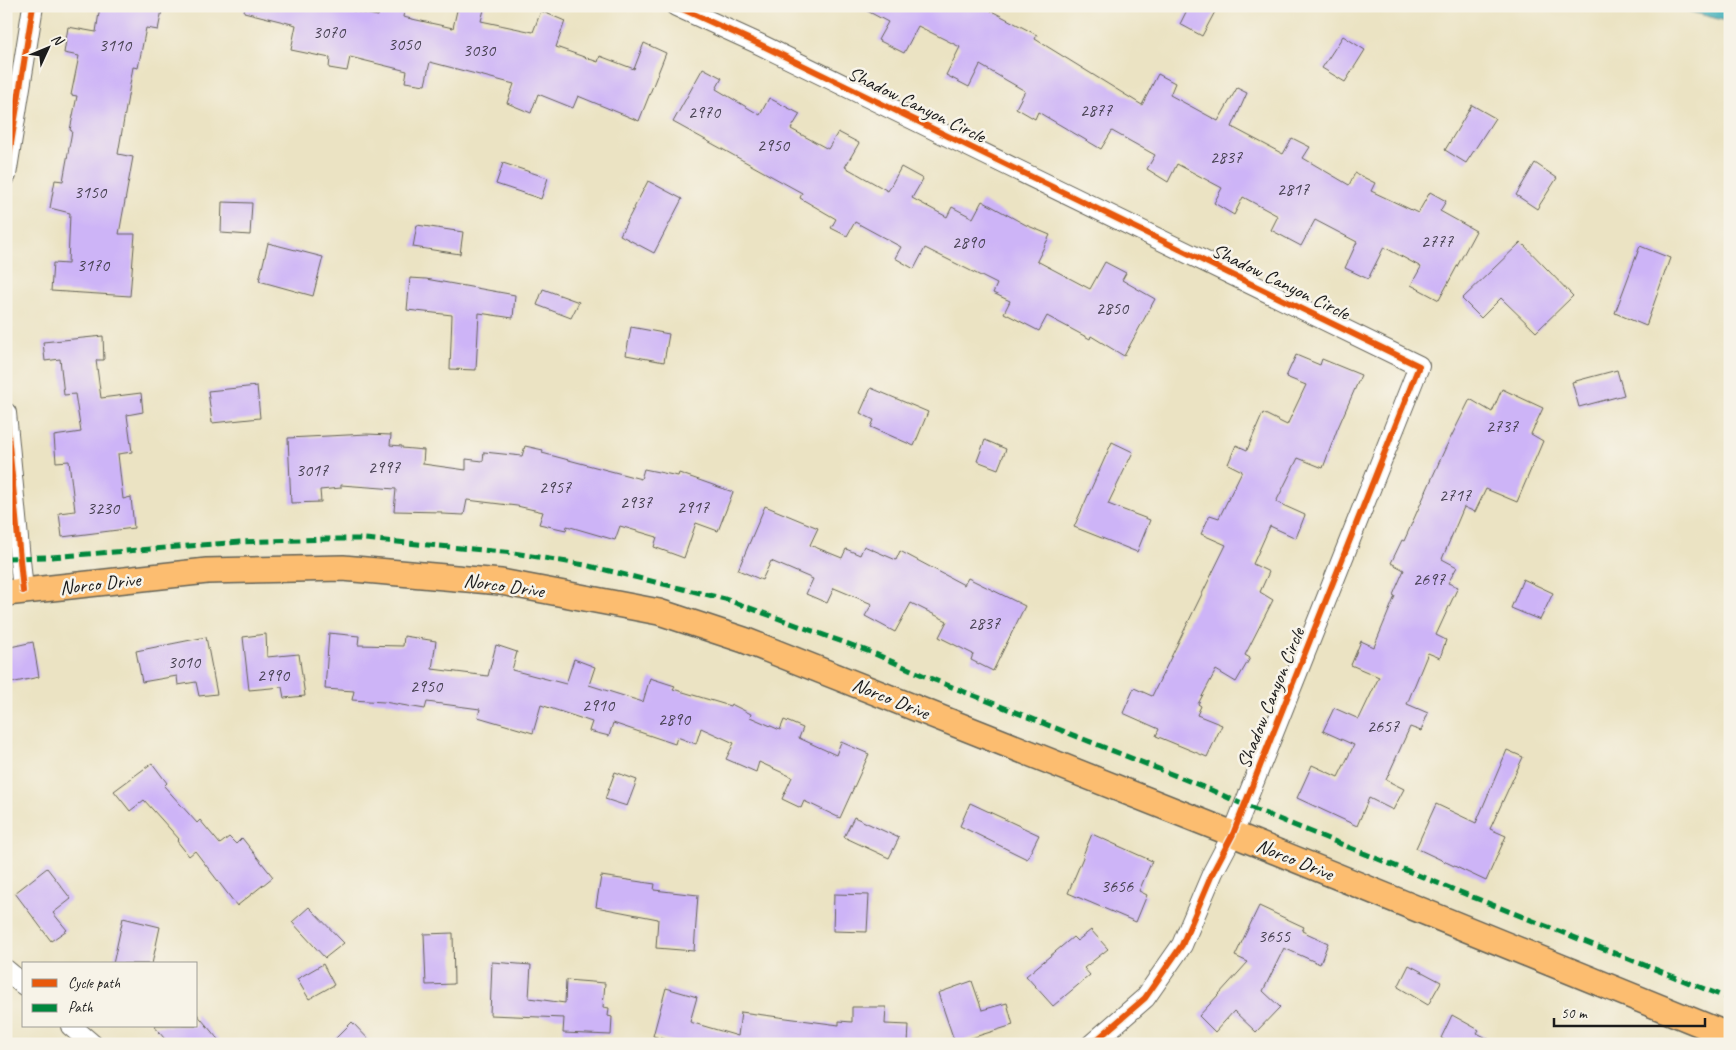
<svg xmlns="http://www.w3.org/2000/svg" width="1736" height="1050" font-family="Caveat,sans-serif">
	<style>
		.water { fill: #3fafba; stroke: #2e666b }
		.building { fill: #cdb4f7 }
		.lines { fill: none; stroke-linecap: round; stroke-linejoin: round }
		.minor-casing { stroke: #646256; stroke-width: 22 }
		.major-casing { stroke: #646256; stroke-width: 28 }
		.minor { stroke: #fff; stroke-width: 20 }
		.major { stroke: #fcbd6f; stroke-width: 25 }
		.quiet { stroke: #00873e; stroke-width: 5; stroke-dasharray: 10 5; stroke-linecap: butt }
		.cycleway-casing { stroke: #f7f3e8; stroke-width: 9 }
		.cycleway { stroke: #e8590c; stroke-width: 6 }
		.labels { text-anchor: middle; stroke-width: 5; stroke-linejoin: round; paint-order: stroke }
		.number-label { font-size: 18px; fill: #484253 }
		.street-label { font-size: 20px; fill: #1c1c1c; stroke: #f7f3e8 }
	</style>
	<rect width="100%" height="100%" fill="#f7f3e8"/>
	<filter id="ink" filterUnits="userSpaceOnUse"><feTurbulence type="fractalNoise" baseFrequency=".02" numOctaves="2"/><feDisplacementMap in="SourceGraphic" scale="10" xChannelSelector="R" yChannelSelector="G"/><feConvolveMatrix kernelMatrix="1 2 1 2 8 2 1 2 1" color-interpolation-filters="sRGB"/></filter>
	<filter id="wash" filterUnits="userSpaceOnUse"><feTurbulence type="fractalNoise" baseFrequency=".0096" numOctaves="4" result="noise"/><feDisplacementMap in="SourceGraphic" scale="20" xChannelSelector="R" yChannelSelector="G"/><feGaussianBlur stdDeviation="1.12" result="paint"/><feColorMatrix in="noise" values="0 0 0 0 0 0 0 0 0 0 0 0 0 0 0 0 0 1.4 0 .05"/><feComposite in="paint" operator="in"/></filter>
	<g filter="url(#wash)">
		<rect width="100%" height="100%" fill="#ebe3c3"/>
		<polygon class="water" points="1668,6 1730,6 1730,22"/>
		<g id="blocks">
			<g class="building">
				<polygon points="100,6 140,6 162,10 158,30 146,28 138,68 133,67 118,154 133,157 119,234 135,234 130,296 51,291 53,263 68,264 70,213 50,208 55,180 63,181 72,131 70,130 77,96 71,95 79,56 64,53 68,27 96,32"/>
				<polygon points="245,6 330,6 378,16 380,6 405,6 403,17 453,28 458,6 485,6 481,21 533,32 541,11 565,21 556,47 598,62 600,56 634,69 644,43 666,53 639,121 578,96 573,108 538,94 531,113 507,103 514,84 430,62 425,85 405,82 407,71 350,57 347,71 329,68 330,58 291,50 296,25 244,12"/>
				<polygon points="858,6 982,6 1037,35 1035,39 1142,105 1158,74 1175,83 1170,95 1218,121 1237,88 1247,93 1232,127 1283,154 1292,138 1310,147 1303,158 1349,185 1355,173 1375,183 1371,191 1418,213 1430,192 1446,201 1440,211 1476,231 1439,300 1411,285 1421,267 1384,247 1368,279 1345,268 1357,242 1315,220 1301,246 1271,230 1278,216 1243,197 1234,215 1214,203 1222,188 1177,164 1168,182 1147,169 1155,155 1112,131 1101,149 1038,112 1035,119 1016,108 1025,91 980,65 969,87 946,75 960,47 918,26 904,53 878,40 888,22"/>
				<polygon points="1189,6 1218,6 1202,36 1180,24"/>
				<polygon points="1343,36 1365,50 1345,82 1322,68"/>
				<polygon points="703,68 722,78 716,89 760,115 769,98 800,114 791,129 828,149 838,132 859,143 845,167 888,191 901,167 923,179 912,198 947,217 952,207 973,218 982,201 1026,225 1050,235 1037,261 1090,289 1105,262 1126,273 1122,280 1155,299 1124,356 1091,336 1090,339 1047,316 1039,331 1004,313 1010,301 993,293 997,284 925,248 914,269 895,258 901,247 855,222 847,236 831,228 836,219 800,198 802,193 673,122"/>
				<polygon points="1472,105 1495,118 1466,163 1445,150"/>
				<polygon points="503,163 548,178 541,199 496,184"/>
				<polygon points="1535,163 1557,178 1537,209 1516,195"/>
				<polygon points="648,181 682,199 654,253 620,235"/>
				<polygon points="222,202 252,203 250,235 221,233"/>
				<polygon points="417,225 463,232 460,254 413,247"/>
				<polygon points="1521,242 1573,296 1536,332 1501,298 1481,318 1462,299"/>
				<polygon points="268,243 323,257 313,296 259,281"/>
				<polygon points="1640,246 1670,258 1646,326 1615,313"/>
				<polygon points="410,278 426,279 515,295 513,318 479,313 476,370 450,369 452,315 407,310"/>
				<polygon points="543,289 579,302 571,318 537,305"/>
				<polygon points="631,327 669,334 664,362 626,355"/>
				<polygon points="103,336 104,360 96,360 101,398 141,393 143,412 127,415 132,452 118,454 123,499 131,497 134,528 62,537 59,513 75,511 69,461 56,462 54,436 81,432 75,394 64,395 60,359 45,361 43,342"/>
				<polygon points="1296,355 1320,365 1322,359 1361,375 1337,430 1323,468 1298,458 1276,502 1305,515 1296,538 1270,526 1253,564 1269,572 1260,592 1273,600 1245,655 1250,658 1236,682 1216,670 1198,704 1201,706 1197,715 1222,725 1207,757 1156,736 1159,729 1123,713 1134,688 1152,696 1226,545 1201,534 1210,515 1219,518 1242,471 1228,464 1236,445 1247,450 1263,413 1287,425 1306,385 1286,377"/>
				<polygon points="1617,370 1624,395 1579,407 1572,382"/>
				<polygon points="257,386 260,418 212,423 208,391"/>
				<polygon points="871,388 928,412 914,446 871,427 874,420 860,413"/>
				<polygon points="1502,389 1543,408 1531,434 1543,441 1517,502 1486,489 1475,512 1464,507 1442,559 1457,567 1448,583 1458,587 1436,635 1446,640 1440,658 1428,653 1407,704 1428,713 1421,731 1410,727 1386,780 1404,789 1393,810 1369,798 1357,826 1297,798 1312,765 1338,777 1354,745 1323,731 1334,708 1359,719 1379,677 1351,665 1361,641 1374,647 1395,596 1393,595 1404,570 1391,563 1402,540 1404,541 1445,449 1470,399 1492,412"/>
				<polygon points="367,434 391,435 390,445 402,446 402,448 424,450 423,464 466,470 466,459 483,461 484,452 522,456 525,446 543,450 542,453 641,479 644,469 678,476 679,473 733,492 718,531 696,523 684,558 654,547 657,537 620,526 615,540 567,526 566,530 539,524 543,512 517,506 467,500 464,515 442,514 442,512 394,511 396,489 341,485 341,488 320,490 321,502 291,503 288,438"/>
				<polygon points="985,440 1006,449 998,469 977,461"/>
				<polygon points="1112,442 1133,452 1108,504 1150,520 1137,552 1074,527"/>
				<polygon points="765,506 818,528 810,545 842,558 846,549 860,555 864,546 896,560 900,551 964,585 968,578 1025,606 993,671 971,660 973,654 939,637 947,621 911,603 895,632 865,616 872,604 834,588 827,603 806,594 813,579 771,561 762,580 738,570"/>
				<polygon points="1523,579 1553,593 1540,620 1511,608"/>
				<polygon points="329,633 359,636 358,645 403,646 404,636 436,641 432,669 488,676 496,645 517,652 512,670 566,684 574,659 595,667 589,685 643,702 650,678 675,686 673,689 730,706 731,704 751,714 750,717 780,730 784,720 803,728 799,738 836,755 841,742 869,754 840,818 804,801 801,808 782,799 792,777 759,762 756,772 726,759 734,743 701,728 696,744 677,737 675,744 613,723 609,736 589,731 592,722 541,705 533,733 478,717 480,709 427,702 425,709 384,702 352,700 354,691 325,689"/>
				<polygon points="266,634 267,657 299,654 305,696 284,698 282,687 249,690 243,637"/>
				<polygon points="206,637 217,694 199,696 196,682 178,685 177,676 142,682 136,651"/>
				<polygon points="33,642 39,677 6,684 6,648"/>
				<polygon points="1507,750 1523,757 1490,829 1506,836 1486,881 1416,848 1436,804 1476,823"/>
				<polygon points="152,763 167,783 164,786 197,823 200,820 220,844 229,837 236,844 242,838 273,877 237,906 195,851 189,856 177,841 179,839 144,800 130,811 114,791"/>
				<polygon points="615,772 637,780 627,806 605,799"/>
				<polygon points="970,803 1039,835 1027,859 960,826"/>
				<polygon points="854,817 899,838 889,858 844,837"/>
				<polygon points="1092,834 1152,861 1139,891 1147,895 1136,922 1068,893 1084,855 1083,855"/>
				<polygon points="47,868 71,899 53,913 67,930 51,941 15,893"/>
				<polygon points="601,876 655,884 654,890 698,895 694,951 656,948 658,919 596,907"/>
				<polygon points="834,894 869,895 867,932 833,931"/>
				<polygon points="1259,906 1304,927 1302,931 1328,943 1320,964 1284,948 1263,991 1280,1007 1256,1032 1234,1011 1215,1032 1199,1016 1248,962 1235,956"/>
				<polygon points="309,907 344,943 325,958 292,922"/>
				<polygon points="123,918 160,927 152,964 113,964"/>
				<polygon points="1091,930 1108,949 1084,968 1090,975 1053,1006 1026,976 1073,937 1077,941"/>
				<polygon points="453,933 454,984 426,985 424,934"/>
				<polygon points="492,962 531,965 529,998 565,1003 566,980 605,983 603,1007 609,1008 608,1016 612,1017 611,1035 563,1033 564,1018 490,1015"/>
				<polygon points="323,964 334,985 309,999 297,979"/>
				<polygon points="1409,965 1441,982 1428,1005 1398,987"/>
				<polygon points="972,981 982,1010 1007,1003 1013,1025 955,1043 938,993"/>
				<polygon points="666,988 697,997 690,1022 738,1036 741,1012 839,1025 839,1021 852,1022 852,1007 886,1007 885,1024 909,1025 908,1044 682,1044 653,1036"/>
				<polygon points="196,1013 222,1044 169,1044 154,1026 196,1026"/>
				<polygon points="1452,1015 1479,1030 1477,1033 1498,1044 1451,1044 1441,1038"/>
				<polygon points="352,1022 373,1044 330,1044"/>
			</g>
		</g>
	</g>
	<g filter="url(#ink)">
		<use href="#blocks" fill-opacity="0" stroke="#646256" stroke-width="1"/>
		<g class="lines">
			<defs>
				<g id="minor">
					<polyline points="676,6 757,43 1419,366 1233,834 1213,872 1182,945 1145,998 1092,1044"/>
					<polyline points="6,175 33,6"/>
					<polyline points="6,413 23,591"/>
					<polyline points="6,970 24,985"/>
					<polyline points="71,1026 92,1044"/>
				</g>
				<polyline id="major" points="6,593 207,571 343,568 501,582 659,612 744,640 1233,834 1730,1036"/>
			</defs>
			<use href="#minor" class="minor-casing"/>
			<use href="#major" class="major-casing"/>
			<use href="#minor" class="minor"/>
			<use href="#major" class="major"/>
			<polyline class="quiet" points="6,558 50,557 240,542 327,539 365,539 514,553 585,565 725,599 873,653 927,677 1209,789 1244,805 1445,886 1730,999"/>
			<defs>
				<g id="cycleway">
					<polyline points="676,6 757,43 1419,366 1233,834 1213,872 1182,945 1145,998 1092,1044"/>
					<polyline points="6,175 33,6"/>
					<polyline points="6,413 23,591"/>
				</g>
			</defs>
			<use href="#cycleway" class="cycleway-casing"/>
			<use href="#cycleway" class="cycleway"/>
		</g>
	</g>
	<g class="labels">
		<g class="number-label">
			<text x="329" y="38">3070</text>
			<text x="404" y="50">3050</text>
			<text x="115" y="51">3110</text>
			<text x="479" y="56">3030</text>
			<text x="1096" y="116">2877</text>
			<text x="704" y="118">2970</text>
			<text x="773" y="151">2950</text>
			<text x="1226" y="163">2837</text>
			<text x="1293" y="195">2817</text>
			<text x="90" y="198">3150</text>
			<text x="1437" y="247">2777</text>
			<text x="968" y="248">2890</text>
			<text x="93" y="271">3170</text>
			<text x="1112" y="314">2850</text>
			<text x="1502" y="432">2737</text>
			<text x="384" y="473">2997</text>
			<text x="312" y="476">3017</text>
			<text x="555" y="493">2957</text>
			<text x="1455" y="501">2717</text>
			<text x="636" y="508">2937</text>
			<text x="693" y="513">2917</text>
			<text x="103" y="514">3230</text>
			<text x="1429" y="585">2697</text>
			<text x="984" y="629">2837</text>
			<text x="184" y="668">3010</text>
			<text x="273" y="681">2990</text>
			<text x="426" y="692">2950</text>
			<text x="598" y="711">2910</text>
			<text x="674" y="725">2890</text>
			<text x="1383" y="732">2657</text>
			<text x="1117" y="892">3656</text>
			<text x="1274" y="942">3655</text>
		</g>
		<g class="street-label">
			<text transform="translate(917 104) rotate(26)" y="7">Shadow Canyon Circle</text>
			<text transform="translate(1281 281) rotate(26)" y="7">Shadow Canyon Circle</text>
			<text transform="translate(100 583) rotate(-6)" y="7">Norco Drive</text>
			<text transform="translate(504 585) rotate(8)" y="7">Norco Drive</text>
			<text transform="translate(891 698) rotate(22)" y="7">Norco Drive</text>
			<text transform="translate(1270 698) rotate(-68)" y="7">Shadow Canyon Circle</text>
			<text transform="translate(1295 859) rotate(22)" y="7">Norco Drive</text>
		</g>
	</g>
	<rect width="1736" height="1050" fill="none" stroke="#f7f3e8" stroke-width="25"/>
	<rect x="22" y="962" width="175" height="65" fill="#f7f3e8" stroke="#9f9d96"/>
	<rect x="32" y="979" width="25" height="8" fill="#e8590c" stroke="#9f9d96"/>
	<text x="68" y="988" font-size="15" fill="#1c1c1c">Cycle path</text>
	<rect x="32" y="1004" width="25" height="8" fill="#00873e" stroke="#9f9d96"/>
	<text x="68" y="1012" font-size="15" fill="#1c1c1c">Path</text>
	<g transform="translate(48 48) rotate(46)" stroke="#f7f3e8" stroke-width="4" paint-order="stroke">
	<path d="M0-4L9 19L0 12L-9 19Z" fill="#1c1c1c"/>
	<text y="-8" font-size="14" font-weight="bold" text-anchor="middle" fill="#1c1c1c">N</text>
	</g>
	<path d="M1554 1018v8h151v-8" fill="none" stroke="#1c1c1c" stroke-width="2.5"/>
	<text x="1561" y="1018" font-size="15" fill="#1c1c1c" stroke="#f7f3e8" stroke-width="4" paint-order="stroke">50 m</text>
</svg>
